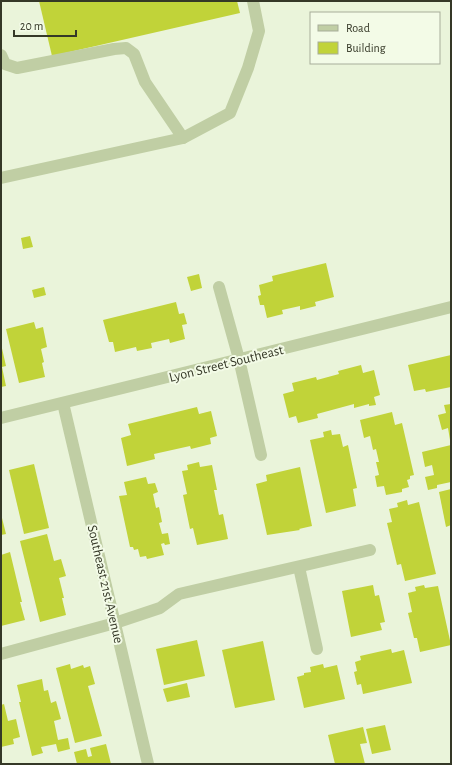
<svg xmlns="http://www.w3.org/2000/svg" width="452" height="765" font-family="'Alegreya Sans',sans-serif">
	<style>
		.building { fill: #c1d339 }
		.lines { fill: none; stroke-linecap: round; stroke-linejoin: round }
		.minor { stroke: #c0cea4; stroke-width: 12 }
		.labels { text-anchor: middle; stroke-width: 4; stroke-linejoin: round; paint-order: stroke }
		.street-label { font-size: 14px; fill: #353827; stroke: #f3fbe7 }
	</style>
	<rect width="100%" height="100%" fill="#eaf4da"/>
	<g class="building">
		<polygon points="39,1 237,1 240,13 52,56"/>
		<polygon points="30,236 33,247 23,249 21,238"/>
		<polygon points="326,263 334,297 315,302 316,306 300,310 300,306 282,310 283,314 267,318 264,305 260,305 258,296 261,295 259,285 273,281 272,276"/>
		<polygon points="199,274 202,288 191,291 187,277"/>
		<polygon points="44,287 46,295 34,298 32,290"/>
		<polygon points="176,302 179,314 184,313 187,324 182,325 185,339 170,343 169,339 151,343 152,348 137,351 136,347 115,352 113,342 109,342 103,320"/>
		<polygon points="34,322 36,329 43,327 47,347 41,349 44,362 42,363 45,377 19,383 6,329"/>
		<polygon points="1,344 6,366 2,367 6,386 1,387"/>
		<polygon points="451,355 451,387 426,392 425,389 414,391 408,365"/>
		<polygon points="361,365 363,373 374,370 380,395 374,397 376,405 369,406 369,404 354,408 354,404 317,414 318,418 298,423 296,416 289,418 283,394 294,391 292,383 316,377 317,380 339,374 338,371"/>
		<polygon points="451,404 451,439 450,440 448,428 442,430 438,415 446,413 444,405"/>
		<polygon points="197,407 199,414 211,411 217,436 210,438 211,444 191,449 190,446 154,454 155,459 127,466 121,438 131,435 128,424"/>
		<polygon points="392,412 395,425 402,423 414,475 410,476 410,479 407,480 409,487 402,489 402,492 386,495 384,486 377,487 375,476 379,475 376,462 379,462 376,449 373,450 370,436 364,438 360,420"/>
		<polygon points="331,430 332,435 340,434 343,447 348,445 357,488 353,489 356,506 326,513 310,440 324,437 323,432"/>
		<polygon points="451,445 451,482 437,485 437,488 428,490 425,477 434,475 432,465 425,467 422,452"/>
		<polygon points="199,462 200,467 212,465 217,490 214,490 219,515 223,514 228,539 197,545 193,528 190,529 183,495 187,494 182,471 188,470 187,465"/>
		<polygon points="34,464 49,528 24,534 9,470"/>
		<polygon points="300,467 312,526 299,529 300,530 267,535 256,484 267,481 266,475"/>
		<polygon points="146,477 148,484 155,483 158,492 153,494 156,508 159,507 162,522 159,523 162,534 168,533 170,544 165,545 164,543 161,544 164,555 147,559 146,556 140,557 138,549 134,550 133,547 130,547 119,496 127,495 124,482"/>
		<polygon points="451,489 451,525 446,527 439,492"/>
		<polygon points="407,500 408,505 419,502 436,574 405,581 401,564 397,565 387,523 392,522 389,509 398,507 397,503"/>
		<polygon points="1,514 6,534 1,535"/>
		<polygon points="47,534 54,561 61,559 66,576 59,578 64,598 62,598 66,615 40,622 20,541"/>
		<polygon points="10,552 22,602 20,602 25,620 1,626 1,555"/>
		<polygon points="373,585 375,596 379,595 385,622 380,623 382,630 351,637 342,591"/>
		<polygon points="424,585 425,588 438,586 451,645 420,652 417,638 414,638 408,613 412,612 408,593 416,591 415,587"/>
		<polygon points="197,640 205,676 164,685 156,649"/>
		<polygon points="263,641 275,700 235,708 222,650"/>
		<polygon points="391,649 392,653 404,650 412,683 363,694 361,684 357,685 354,672 357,671 355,662 361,660 360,656"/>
		<polygon points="70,664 71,669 83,665 84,668 90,666 95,684 88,686 102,736 75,743 56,668"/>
		<polygon points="323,664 324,668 337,665 345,699 304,708 297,677 304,675 304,673 311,672 310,667"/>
		<polygon points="42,679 44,691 48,690 51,703 56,701 61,719 54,721 58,740 68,738 70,749 58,752 56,744 41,747 43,753 32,756 19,702 21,702 17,685"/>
		<polygon points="187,683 190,697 167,702 163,689"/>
		<polygon points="4,704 8,721 16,719 20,737 13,739 14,744 1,747 1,705"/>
		<polygon points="385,725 391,750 372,754 366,729"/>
		<polygon points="363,727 367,743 360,744 365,764 335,764 328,735"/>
		<polygon points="106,744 111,764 77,764 74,752 86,749 88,757 92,756 90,748"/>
	</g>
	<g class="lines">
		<g class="minor">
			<polyline points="1,55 5,64 17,68 114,49 126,48 134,54 145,82 183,138"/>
			<polyline points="1,178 183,138 230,113 248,68 259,31 253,1"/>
			<polyline points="219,287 239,359 261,455"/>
			<polyline points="63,403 148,764"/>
			<polyline points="1,418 451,307"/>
			<polyline points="299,567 317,649"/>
			<polyline points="1,654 115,623 160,608 179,594 370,550"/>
		</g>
	</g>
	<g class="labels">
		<g class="street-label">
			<text transform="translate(226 363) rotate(-14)" y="5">Lyon Street Southeast</text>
			<text transform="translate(106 584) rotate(77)" y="5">Southeast 21st Avenue</text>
		</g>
	</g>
	<rect width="452" height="765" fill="none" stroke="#353827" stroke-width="4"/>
	<rect x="310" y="12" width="130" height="52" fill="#f3fbe7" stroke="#a7ad9a"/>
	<rect x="318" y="25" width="20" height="6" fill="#c0cea4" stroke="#a7ad9a"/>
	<text x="346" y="32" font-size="12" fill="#353827">Road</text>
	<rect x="318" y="42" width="20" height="12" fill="#c1d339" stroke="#a7ad9a"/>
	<text x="346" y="52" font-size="12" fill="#353827">Building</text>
	<path d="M14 30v6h62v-6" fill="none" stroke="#353827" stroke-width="2"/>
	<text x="20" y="30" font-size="12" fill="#353827" stroke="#f3fbe7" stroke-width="3" paint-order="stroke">20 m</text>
</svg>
